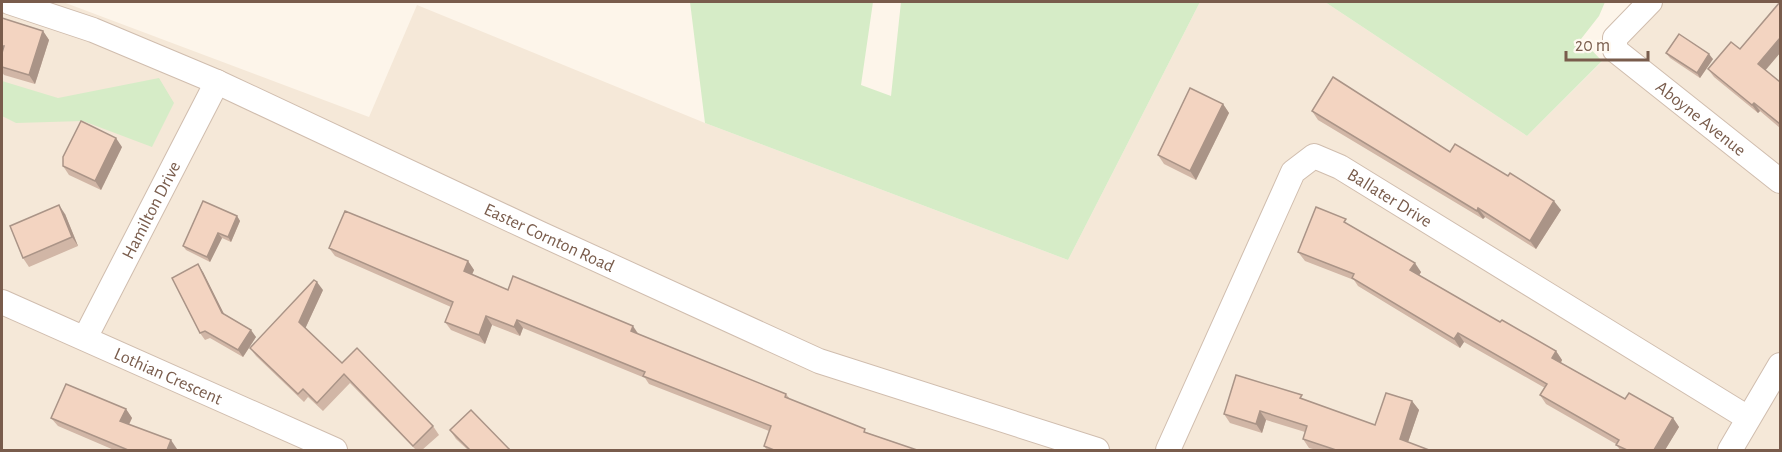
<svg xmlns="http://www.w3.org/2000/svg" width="1782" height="452" font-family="'Alegreya Sans',sans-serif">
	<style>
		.residential { fill: #f5e8d8 }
		.green { fill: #d6ecc7 }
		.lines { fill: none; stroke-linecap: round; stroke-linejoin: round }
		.minor-casing { stroke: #d0bdae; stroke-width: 26 }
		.minor { stroke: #fff; stroke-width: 24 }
		.wall { fill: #d1b6a6 }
		.shaded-wall { fill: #aa9487 }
		.building { fill: #f3d4c1; stroke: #aa9487; stroke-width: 1.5 }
		.labels { text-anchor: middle; stroke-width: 6; stroke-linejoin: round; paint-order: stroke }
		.street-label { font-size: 18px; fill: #795c4c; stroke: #fff9f1 }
	</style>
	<rect width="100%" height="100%" fill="#fdf5ea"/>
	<polygon class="residential" points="2,2 63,2 369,117 417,5 705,123 1068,260 1200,2 1325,2 1527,136 1662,2 1780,2 1780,450 2,450"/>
	<g class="green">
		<polygon points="690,2 873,2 861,85 891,96 901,2 993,2 1010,3 1010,2 1200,2 1068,260 705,123"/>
		<polygon points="1325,2 1605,2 1599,16 1581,39 1602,61 1527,136"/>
		<polygon points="159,78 174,103 152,147 83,121 16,123 2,116 2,81 58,98"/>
	</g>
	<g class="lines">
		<defs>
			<g id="minor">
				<path id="s1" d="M9,2L93,30L217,82L539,233L819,361L1097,450"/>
				<path id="s2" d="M1650,2L1615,38V50L1780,181"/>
				<path id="s3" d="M2,302L335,450"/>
				<path id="s4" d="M85,338L217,82"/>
				<path id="s5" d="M1168,450L1293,172L1314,156L1340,167L1748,418"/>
				<polyline points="1730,450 1780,365"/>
			</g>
		</defs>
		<use href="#minor" class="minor-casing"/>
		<use href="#minor" class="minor"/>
	</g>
	<g class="wall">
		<polygon points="1780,2 1780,53 1765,70 1780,82 1780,128 1760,111 1758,113 1714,77 1708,69 1740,49"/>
		<polygon points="2,18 43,31 49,40 35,84 4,75 2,72"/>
		<polygon points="1666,53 1713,59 1700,78 1670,58"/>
		<polygon points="1223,104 1229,113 1196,180 1164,164 1158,155"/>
		<polygon points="1312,111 1450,152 1561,210 1536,249 1485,217 1483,219 1318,120"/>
		<polygon points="122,147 101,190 69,175 63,166"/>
		<polygon points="65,214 78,246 29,267 23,258"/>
		<polygon points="237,216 240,221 231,242 222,238 210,262 186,250 183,246"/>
		<polygon points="1350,225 1421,272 1419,275 1500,322 1556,351 1562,360 1561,363 1625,399 1673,418 1679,427 1665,450 1620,450 1616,444 1546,404 1540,395 1545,388 1464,342 1460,348 1358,286 1354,280 1305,261 1298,252"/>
		<polygon points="329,248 468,261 474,270 472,274 508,290 638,334 786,394 790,399 868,433 917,450 767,450 764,446 769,431 649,384 645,378 523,328 520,336 492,325 485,344 451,330 445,322 451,307 335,256"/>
		<polygon points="203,272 224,314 256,337 243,357 210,338 205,340 200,333"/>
		<polygon points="323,290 305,329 342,363 433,426 439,435 422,450 416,450 350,383 323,411 308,397 304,402 256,356 250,348"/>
		<polygon points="1305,400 1375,425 1412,401 1419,410 1408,442 1429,450 1317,450 1309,448 1303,439 1305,432 1266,420 1262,433 1230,423 1224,414"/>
		<polygon points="126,409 132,418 129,425 177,449 176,450 114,450 58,426 51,418"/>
		<polygon points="450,430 510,450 468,450 456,439"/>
	</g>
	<g class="shaded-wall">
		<polygon points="43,31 49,40 35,84 29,75"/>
		<polygon points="1780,38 1780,53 1764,72 1758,64"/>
		<polygon points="1709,54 1713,59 1700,78 1697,73"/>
		<polygon points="1754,103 1760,111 1758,113 1752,105"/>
		<polygon points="1223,104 1229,113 1196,180 1190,171"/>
		<polygon points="116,138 122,147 101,190 95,181"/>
		<polygon points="1554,201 1561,210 1536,249 1530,241"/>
		<polygon points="59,205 65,214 78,246 72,237"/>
		<polygon points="1478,208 1485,217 1483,219 1477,211"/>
		<polygon points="237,216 240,221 231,242 228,237"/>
		<polygon points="218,233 222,238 210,262 207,257"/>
		<polygon points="468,261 474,270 470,279 464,271"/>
		<polygon points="1415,263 1421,272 1417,279 1410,270"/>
		<polygon points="198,264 203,272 227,320 222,313"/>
		<polygon points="317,282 323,290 304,331 299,322"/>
		<polygon points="486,316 492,325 485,344 479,335"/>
		<polygon points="517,320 523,328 520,336 514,327"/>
		<polygon points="633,326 639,335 631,331"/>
		<polygon points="251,330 256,337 243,357 238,350"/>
		<polygon points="1458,333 1464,342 1460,348 1454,339"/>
		<polygon points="1556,351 1562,360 1558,367 1552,358"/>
		<polygon points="1412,401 1419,410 1406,448 1400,439"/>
		<polygon points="126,409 132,418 126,430 120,421"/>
		<polygon points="1260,411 1266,420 1262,433 1256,424"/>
		<polygon points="1673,418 1679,427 1665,450 1654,450"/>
		<polygon points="171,440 177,449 176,450 167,450"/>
	</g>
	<g class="building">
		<polygon points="1780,2 1780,38 1758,64 1780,82 1780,124 1754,103 1752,105 1708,69 1731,42 1740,49"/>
		<polygon points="2,18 43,31 29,75 2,67 2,53 4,46 2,46"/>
		<polygon points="1679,34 1709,54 1697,73 1666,53"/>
		<polygon points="1333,77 1450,152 1455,144 1508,176 1510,173 1554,201 1530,241 1478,208 1477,211 1312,111"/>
		<polygon points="1190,88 1223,104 1190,171 1158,155"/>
		<polygon points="81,121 116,138 95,181 63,166 63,157"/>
		<polygon points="203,201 237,216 228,237 218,233 207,257 183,246"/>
		<polygon points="59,205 72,237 23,258 10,226"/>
		<polygon points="1316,207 1346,219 1344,222 1415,263 1410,270 1500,322 1502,320 1556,351 1552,358 1625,399 1629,393 1673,418 1654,450 1627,450 1616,445 1619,440 1540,395 1547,384 1458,333 1454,339 1352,278 1354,274 1298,252"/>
		<polygon points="345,211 468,261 464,271 508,290 513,276 633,326 631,331 786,394 785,397 865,429 864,432 917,450 774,450 764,446 771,426 643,376 645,372 517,320 514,327 486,316 479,335 445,322 453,302 329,248"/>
		<polygon points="198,264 222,313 251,330 238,350 205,331 200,333 172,278"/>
		<polygon points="314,280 317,282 299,322 342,363 357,348 433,426 413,446 344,374 317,403 303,389 298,394 250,348"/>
		<polygon points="1236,375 1302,395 1300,398 1375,425 1386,393 1412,401 1400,439 1429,450 1336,450 1303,439 1307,426 1260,411 1256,424 1224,414"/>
		<polygon points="66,384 126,409 120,421 171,440 167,450 128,450 51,418"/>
		<polygon points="471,410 510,450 470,450 450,430"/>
	</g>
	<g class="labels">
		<g class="street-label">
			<text dy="6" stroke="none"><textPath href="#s2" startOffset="172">Aboyne Avenue</textPath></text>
			<text dy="6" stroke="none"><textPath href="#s5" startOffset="418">Ballater Drive</textPath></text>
			<text dy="6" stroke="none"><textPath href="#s4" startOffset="144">Hamilton Drive</textPath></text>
			<text dy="6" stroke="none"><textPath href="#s1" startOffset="590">Easter Cornton Road</textPath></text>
			<text dy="6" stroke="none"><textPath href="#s3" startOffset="182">Lothian Crescent</textPath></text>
		</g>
	</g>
	<rect width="1782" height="452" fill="none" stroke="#795c4c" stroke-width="6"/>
	<path d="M1566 51v9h82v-9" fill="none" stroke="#795c4c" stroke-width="3"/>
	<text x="1575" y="51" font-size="18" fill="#795c4c" stroke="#fff9f1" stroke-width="4.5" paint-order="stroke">20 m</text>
</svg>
